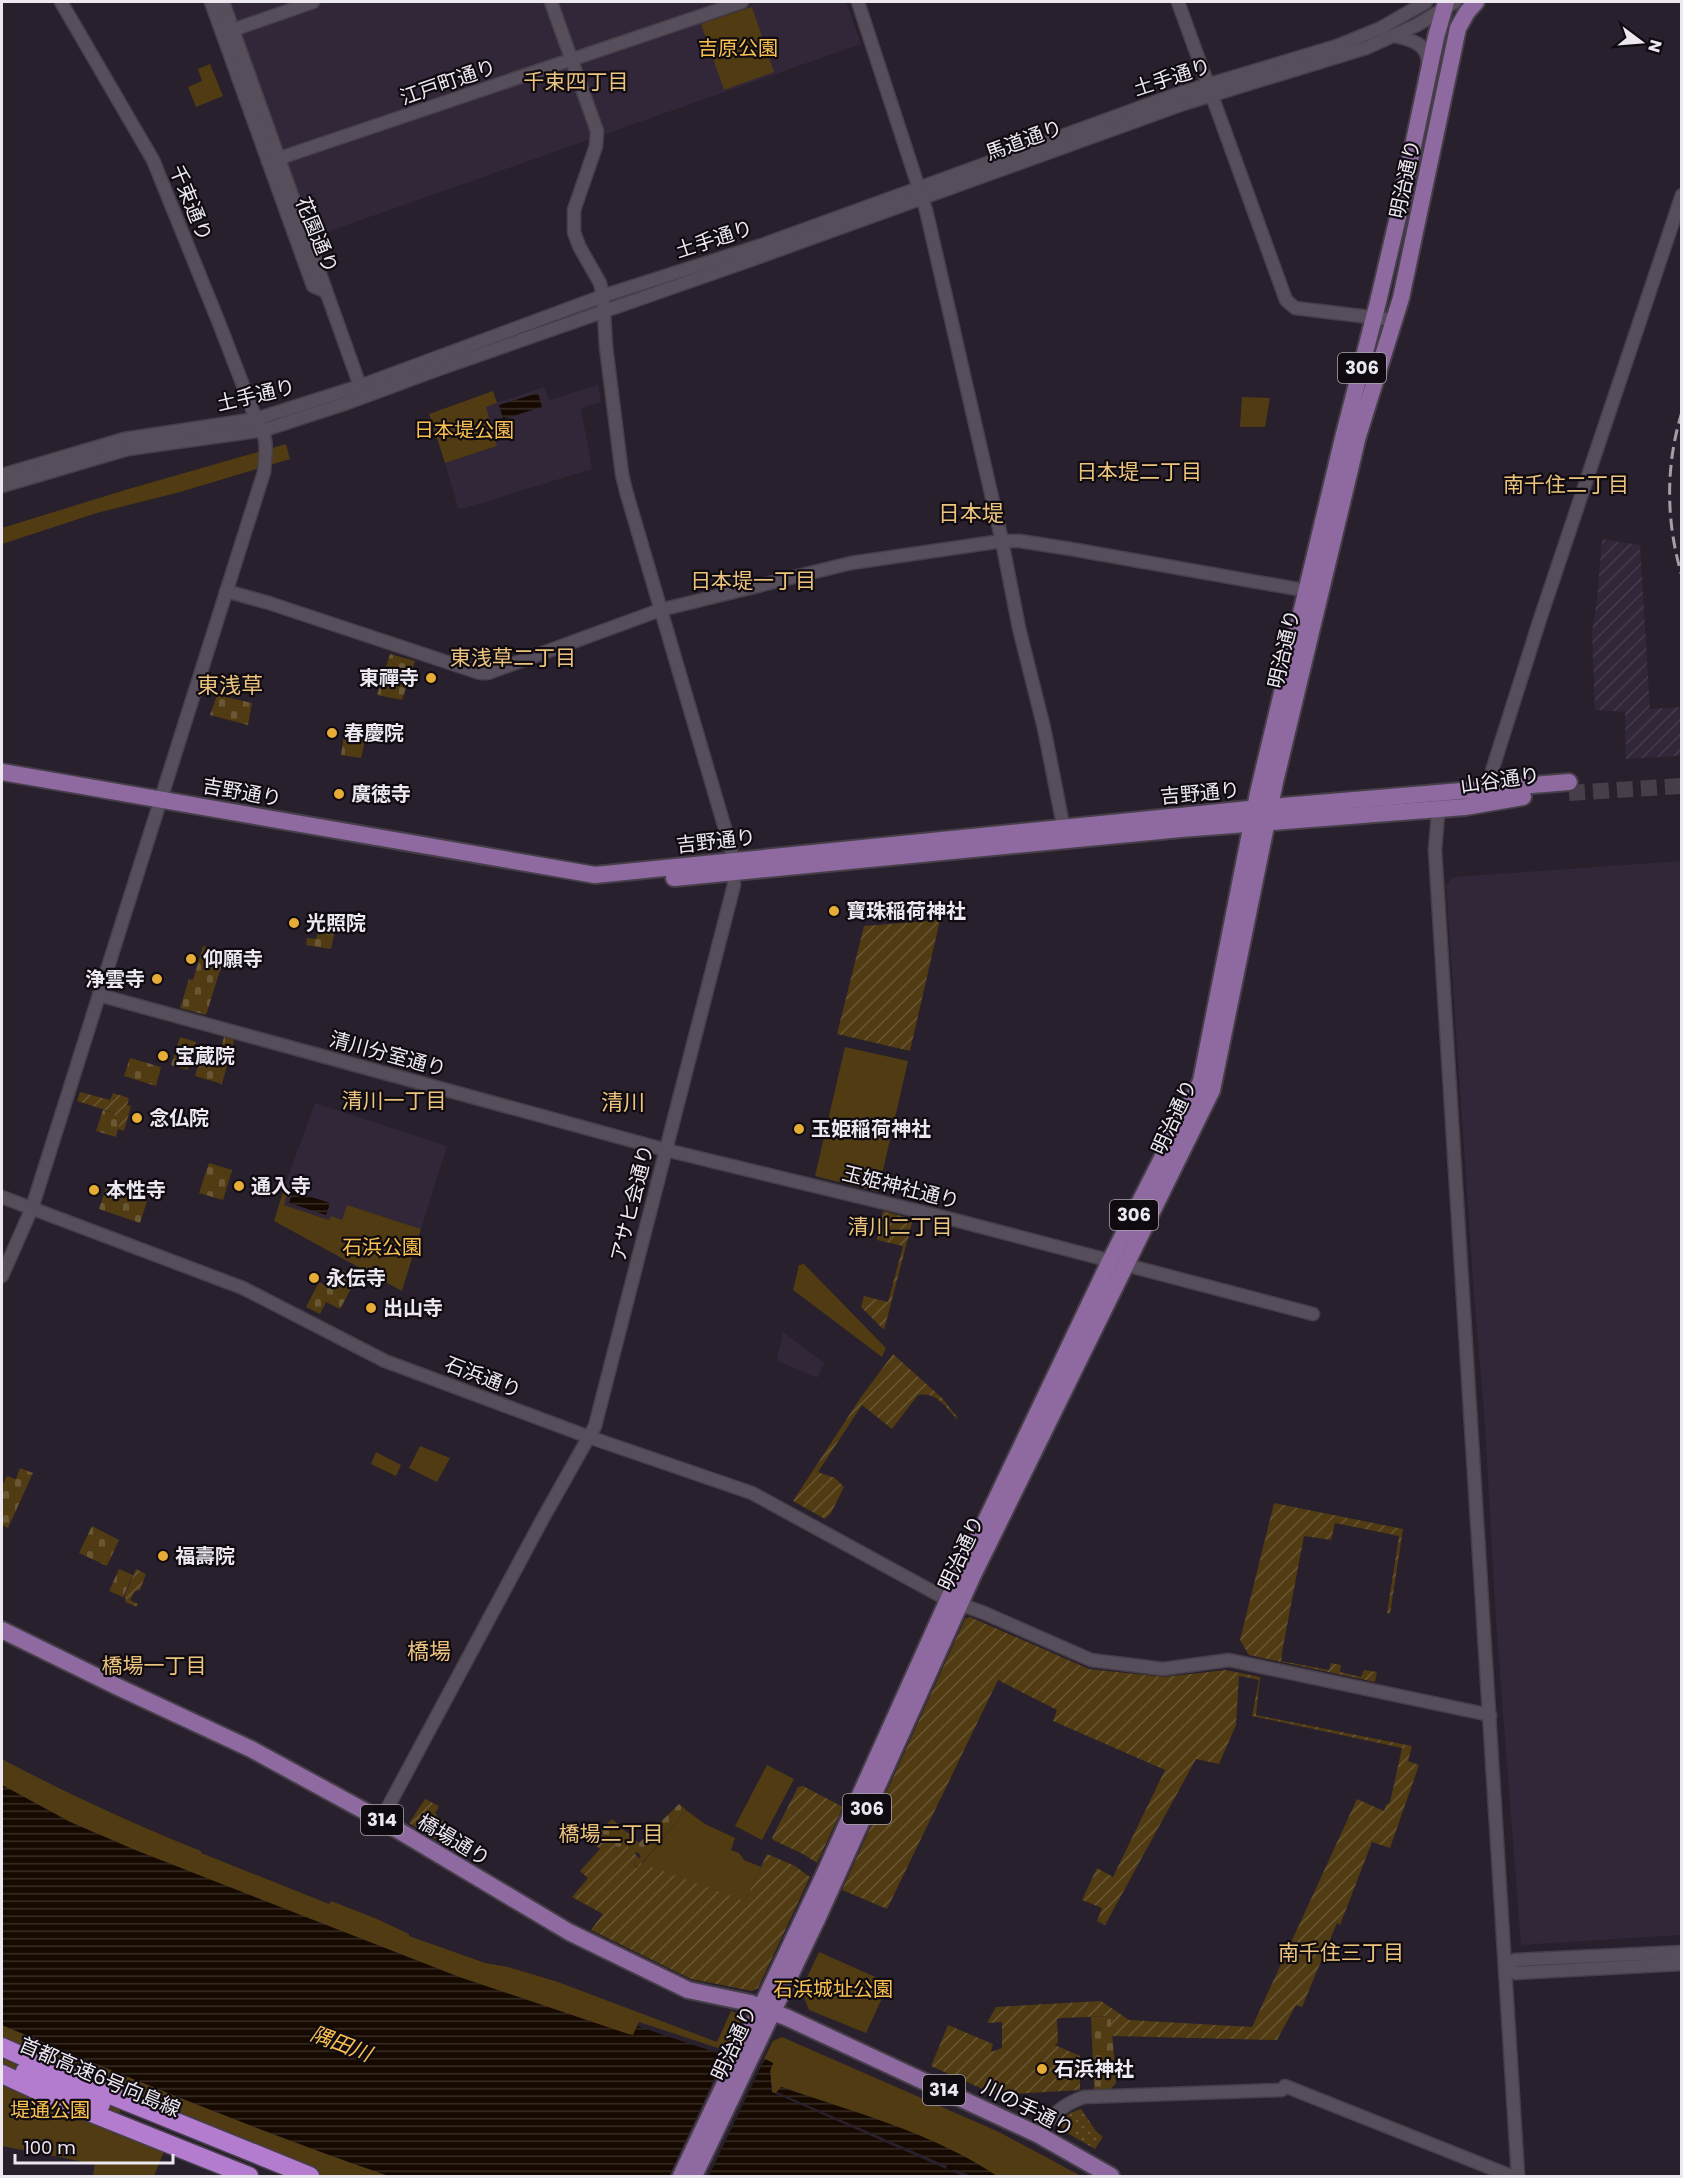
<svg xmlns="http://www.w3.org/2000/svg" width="1683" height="2178" font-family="Poppins,'Noto Sans JP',sans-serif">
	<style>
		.built { fill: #322639 }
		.industrial { fill: url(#industrial-furrows) }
		.grass { fill: url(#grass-dots) }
		.cemetery { fill: url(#cemetery-stones) }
		.park { fill: #503b12 }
		.garden { fill: url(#garden-furrows) }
		.water { fill: url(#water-rules) }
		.pier { fill: #28202c }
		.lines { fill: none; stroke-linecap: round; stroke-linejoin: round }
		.major-tunnel { stroke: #463e49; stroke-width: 16; stroke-dasharray: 16 8; stroke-linecap: butt }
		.minor-casing { stroke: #463f4a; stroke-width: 15 }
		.major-casing { stroke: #463f4a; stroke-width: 20 }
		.highway-casing { stroke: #463f4a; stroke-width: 21 }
		.minor { stroke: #574e5c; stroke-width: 12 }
		.major { stroke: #8e6aa0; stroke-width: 16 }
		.highway { stroke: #b37cce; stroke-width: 18 }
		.rail { stroke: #a59fa8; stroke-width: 3; stroke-dasharray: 12 6; stroke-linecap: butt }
		.poi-dot { fill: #e6ac36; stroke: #0f0b11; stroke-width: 2 }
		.labels { text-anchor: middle; stroke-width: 4.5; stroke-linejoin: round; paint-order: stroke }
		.shield { fill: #0f0b11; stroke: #aaa6ad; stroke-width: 1.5 }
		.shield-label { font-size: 18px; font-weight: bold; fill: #ede8f0 }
		.park-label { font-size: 20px; fill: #fac050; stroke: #0f0b11 }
		.street-label { font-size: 20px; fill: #ede8f0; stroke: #0f0b11 }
		.poi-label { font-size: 20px; font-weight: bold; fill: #ede8f0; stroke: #0f0b11; text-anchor: start }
		.neighbourhood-label { font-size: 21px; fill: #ecc47d; stroke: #0f0b11 }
		.water-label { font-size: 21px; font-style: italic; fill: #fbc152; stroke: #0f0b11 }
		.quarter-label { font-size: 22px; fill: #ecc47d; stroke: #0f0b11 }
	</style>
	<defs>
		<pattern id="industrial-furrows" width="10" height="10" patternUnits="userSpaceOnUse" patternTransform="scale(1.5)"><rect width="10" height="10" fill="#322639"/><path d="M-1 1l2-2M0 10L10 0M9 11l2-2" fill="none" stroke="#463b4c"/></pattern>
		<pattern id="grass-dots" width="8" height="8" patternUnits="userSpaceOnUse" patternTransform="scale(1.5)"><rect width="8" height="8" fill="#503b12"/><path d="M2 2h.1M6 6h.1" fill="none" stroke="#6a5735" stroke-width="1.8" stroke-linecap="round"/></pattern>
		<pattern id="cemetery-stones" width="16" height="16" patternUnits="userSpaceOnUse" patternTransform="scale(1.5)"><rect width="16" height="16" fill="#503b12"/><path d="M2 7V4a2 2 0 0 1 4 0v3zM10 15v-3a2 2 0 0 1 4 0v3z" fill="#6a5735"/></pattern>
		<pattern id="garden-furrows" width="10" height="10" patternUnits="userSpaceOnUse" patternTransform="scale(1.5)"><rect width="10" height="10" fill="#503b12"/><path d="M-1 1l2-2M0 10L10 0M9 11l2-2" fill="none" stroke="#6a5735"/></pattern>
		<pattern id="water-rules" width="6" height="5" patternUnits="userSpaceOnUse" patternTransform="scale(1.5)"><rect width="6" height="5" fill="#160900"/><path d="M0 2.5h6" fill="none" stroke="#382d26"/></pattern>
	</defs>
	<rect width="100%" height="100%" fill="#28202c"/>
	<g class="built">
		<polygon points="225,2 846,2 861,44 310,238"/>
		<polygon points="598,385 601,402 581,408 592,469 462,509 458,508 445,463 497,446 485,407 544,387 549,400"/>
		<polygon points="1681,861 1681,1935 1521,1945 1496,1622 1485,1425 1474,1295 1446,885 1453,877"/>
		<polygon points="315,1103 447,1146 421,1229 347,1205 342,1220 329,1220 284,1205 289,1187 285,1185"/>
		<polygon points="783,1332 824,1363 817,1378 778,1361 777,1359"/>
	</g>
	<polygon class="industrial" points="1602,539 1640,545 1650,709 1681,707 1682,754 1680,756 1626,759 1625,712 1595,710 1592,632 1597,600"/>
	<polygon class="grass" points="1081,2109 1096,2131 1103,2137 1095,2149 1062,2130 1061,2120 1070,2113"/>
	<g class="cemetery">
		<polygon points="390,654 415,661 402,700 377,695"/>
		<polygon points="217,695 252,703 248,725 210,715"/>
		<polygon points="345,728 367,732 361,758 341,755"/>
		<polygon points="319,927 335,931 331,949 306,945 307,938 316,939"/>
		<polygon points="203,946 210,948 210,961 222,964 206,1015 180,1008 189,979 193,980"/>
		<polygon points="180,1037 196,1042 188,1070 171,1065"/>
		<polygon points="224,1037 234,1040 222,1084 195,1076 203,1047 220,1052"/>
		<polygon points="130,1058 161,1067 156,1086 124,1076"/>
		<polygon points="103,1110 114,1113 119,1125 116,1137 96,1131"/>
		<polygon points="209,1163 232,1170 223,1200 199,1193"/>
		<polygon points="107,1184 148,1198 140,1223 99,1209"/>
		<polygon points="342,1270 357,1278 340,1309 326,1302 320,1314 306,1307 319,1282 332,1289"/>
		<polygon points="20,1468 33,1473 8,1528 2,1525 2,1483 3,1484 7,1476 16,1479"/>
		<polygon points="92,1526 119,1540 107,1566 79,1553"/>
		<polygon points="119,1569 133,1575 123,1597 109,1591"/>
		<polygon points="679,1804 686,1810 638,1868 634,1864 641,1856 637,1852 634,1854 626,1846 620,1851 600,1831 612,1819 639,1843"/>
		<polygon points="1111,2016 1116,2083 1111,2089 1094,2089 1091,2017"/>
	</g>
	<g class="park">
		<polygon points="752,7 774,72 724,90 701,24"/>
		<polygon points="210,64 223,96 196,107 188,87 202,81 198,69"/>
		<polygon points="493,391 497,403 486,407 497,446 445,463 429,414"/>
		<polygon points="1242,397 1270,398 1265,427 1240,427"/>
		<polygon points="286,444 290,459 180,492 97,513 2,544 2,528 125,490"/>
		<polygon points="845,1047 908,1061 878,1192 815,1176"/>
		<polygon points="285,1185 289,1187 284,1205 329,1220 331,1216 342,1220 347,1205 421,1229 402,1291 274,1221"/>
		<polygon points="804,1264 886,1348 882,1357 793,1290 799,1265"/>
		<polygon points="420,1446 450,1458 437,1482 409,1468"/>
		<polygon points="376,1452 401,1465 396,1476 371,1464"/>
		<path d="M2,1759C68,1794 131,1823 201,1851V1853L329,1904L331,1901L377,1919L409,1934V1936L485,1963L508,1967L558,1982L717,2042L731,2011L744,2015L730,2046L718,2048L639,2022L633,2035L628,2034L459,1977L135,1850L70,1822L2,1785Z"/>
		<polygon points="767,1765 794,1779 762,1840 735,1826"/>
		<polygon points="686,1810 705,1824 735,1838 731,1850 739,1853 744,1860 761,1867 745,1901 642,1864"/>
		<polygon points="819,1952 889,1983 866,2033 809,2010 801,1990"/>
		<path d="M2,2025C130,2078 258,2131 389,2176H290L122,2106L112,2133L165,2149L154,2176H96L93,2174L95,2164L2,2146Z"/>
		<polygon points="782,2037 999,2132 1081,2176 997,2176 967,2159 915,2134 782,2087 775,2093 772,2092 770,2071 773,2063 764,2059 773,2041"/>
	</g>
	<g class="garden">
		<polygon points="940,920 910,1051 837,1034 864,926"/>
		<polygon points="80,1092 110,1100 113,1093 129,1098 127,1105 131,1106 124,1131 118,1129 119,1125 114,1113 77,1101"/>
		<polygon points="883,1211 913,1219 884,1330 861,1307 864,1296 888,1302 903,1246 877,1240"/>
		<path d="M893,1354L942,1398L958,1418L957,1419C945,1407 937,1392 918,1395L892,1429L862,1405L818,1472L835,1478L844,1487L831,1513L825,1519L793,1501L861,1397Z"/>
		<polygon points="1274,1503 1403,1529 1390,1614 1387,1613 1399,1536 1335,1523 1331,1540 1304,1536 1283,1647 1281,1661 1329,1670 1331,1663 1341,1665 1340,1672 1361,1677 1364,1670 1377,1672 1375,1682 1249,1655 1240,1640"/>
		<polygon points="136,1569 146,1574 140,1590 135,1591 130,1600 138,1604 137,1607 125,1602 126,1599 124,1597"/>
		<polygon points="970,1617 1089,1669 1164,1677 1226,1670 1260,1677 1256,1715 1412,1746 1408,1761 1419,1765 1390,1848 1372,1842 1340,1925 1337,1923 1302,2007 1296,2005 1277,2040 1112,2036 1111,2016 1062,2018 1057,2019 1058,2042 1055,2045 1080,2056 1080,2090 996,2095 931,2066 948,2025 993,2044 991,2052 1002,2048 1002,2022 987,2023 996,2007 1101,2001 1129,2020 1252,2027 1357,1799 1384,1811 1386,1805 1390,1802 1402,1748 1252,1716 1259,1680 1239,1676 1236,1725 1219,1764 1196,1759 1105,1925 1097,1921 1102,1908 1082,1900 1097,1868 1113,1877 1165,1770 1053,1721 1057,1710 998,1680 887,1909 842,1890 965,1619"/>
		<polygon points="803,1786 843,1807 817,1863 803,1854 773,1840 772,1838 798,1787"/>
		<polygon points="425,1799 439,1806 435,1814 447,1824 435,1839 409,1823"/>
		<polygon points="600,1831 620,1851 626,1845 639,1858 634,1864 637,1868 642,1864 644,1864 745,1901 767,1854 795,1866 810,1877 758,1988 752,1991 691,1979 591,1930 603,1914 572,1897 588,1878 580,1871 600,1849 591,1841"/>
	</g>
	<g class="water">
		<polygon points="538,393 542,407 503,419 499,405"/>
		<polygon points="293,1191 330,1203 326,1215 289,1203"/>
		<path d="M2,1785L70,1822L135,1850L459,1977L628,2034L633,2035L637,2026L717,2053L719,2050L731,2047L764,2063L765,2059L773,2063L770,2071L772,2092L946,2169L947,2166L777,2092L781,2087C854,2112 933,2133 997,2176H972L954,2169L953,2172L963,2176H389C258,2131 130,2078 2,2025Z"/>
	</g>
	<polygon class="pier" points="729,2047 763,2062 709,2176 669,2176"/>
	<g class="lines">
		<polyline class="major-tunnel" points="1569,793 1682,786"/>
		<defs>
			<g id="minor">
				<polyline points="211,2 313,286 325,291"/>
				<polyline points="223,2 360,386"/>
				<polyline points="858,2 926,210 1002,541 1019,628 1044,728 1065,835"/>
				<polyline points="1178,2 1286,300 1295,308 1394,320"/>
				<polyline points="227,32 313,2"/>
				<path d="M1395,36C1412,40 1429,44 1428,65"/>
				<polyline points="268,162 742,2"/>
				<polyline points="2,475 124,439 256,419 360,386 603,296 762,245 1180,93 1337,46 1381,28 1426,2"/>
				<polyline points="2,486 128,449 264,430 347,403 439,369 748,261 1183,104 1366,48 1417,25 1455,2"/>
				<polyline points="226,591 269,603 480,673 488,673 660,610 851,563 1002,541 1020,541 1071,549 1314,592"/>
				<polyline points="1484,796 1540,619 1682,195"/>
				<polyline points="1439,802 1435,850 1518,2176"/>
				<polyline points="99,995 666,1150 951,1219 1313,1314"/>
				<polyline points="2,1197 243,1288 385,1361 589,1437 752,1493 948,1600 982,1612 1091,1660 1163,1669 1229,1660 1490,1715"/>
				<path d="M2,1276L32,1208L264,472C266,452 269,437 256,419L219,323L153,160L61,2"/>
				<polyline points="381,1820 542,1520 595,1426 734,885 731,849 626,491 622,474 606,347 603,296 600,283 579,246 574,232 574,210 596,146 597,131 551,2"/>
				<polyline points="1682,1952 1515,1960 1506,1968 1516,1973 1682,1964"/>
				<polyline points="1285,2086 1511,2176"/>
				<path d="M1039,2135C1052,2115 1061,2105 1084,2097L1282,2090"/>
			</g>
			<g id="major">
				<polyline points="2,772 595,875 1269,807 1569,782"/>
				<polyline points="674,878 1181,829 1465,807 1523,797"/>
				<polyline points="2,1630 118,1687 251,1749 381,1820 569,1932 688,1990 750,2003 788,2018 1039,2135 1111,2176"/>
				<polyline points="681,2176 824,1875 948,1600 1110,1261 1201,1081 1258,793 1343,438 1378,302 1398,217 1436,37 1446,2"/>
				<polyline points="694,2176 818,1917 973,1575 1212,1090 1275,782 1358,436 1401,298 1458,28 1467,12 1476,2"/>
			</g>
			<g id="highway">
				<polyline points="2,2047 110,2095 310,2176"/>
				<polyline points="25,2071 101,2104"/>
				<polyline points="2,2074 54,2098 249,2176"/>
			</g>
		</defs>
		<use href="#minor" class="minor-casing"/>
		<use href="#major" class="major-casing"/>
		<use href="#highway" class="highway-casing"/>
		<use href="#minor" class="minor"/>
		<use href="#major" class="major"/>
		<use href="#highway" class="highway"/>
		<path class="rail" d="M1682,412C1665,466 1666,523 1682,576"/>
	</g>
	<g class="poi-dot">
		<circle cx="431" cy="678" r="6"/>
		<circle cx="332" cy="733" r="6"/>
		<circle cx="339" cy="794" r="6"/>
		<circle cx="834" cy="911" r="6"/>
		<circle cx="294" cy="923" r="6"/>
		<circle cx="191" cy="959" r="6"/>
		<circle cx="157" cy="979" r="6"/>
		<circle cx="163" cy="1056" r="6"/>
		<circle cx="137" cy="1118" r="6"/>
		<circle cx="799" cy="1129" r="6"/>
		<circle cx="239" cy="1186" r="6"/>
		<circle cx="94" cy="1190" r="6"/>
		<circle cx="314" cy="1278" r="6"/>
		<circle cx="371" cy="1308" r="6"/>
		<circle cx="163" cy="1556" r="6"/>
		<circle cx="1042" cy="2069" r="6"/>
	</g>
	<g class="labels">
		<g class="shield">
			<rect x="1338" y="353" width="48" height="30" rx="4.5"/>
			<rect x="1110" y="1200" width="48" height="30" rx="4.5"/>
			<rect x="843" y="1794" width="48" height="30" rx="4.5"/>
			<rect x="361" y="1805" width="42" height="30" rx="4.5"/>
			<rect x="923" y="2075" width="42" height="30" rx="4.5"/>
		</g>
		<g class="shield-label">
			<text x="1362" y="374">306</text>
			<text x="1134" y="1221">306</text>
			<text x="867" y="1815">306</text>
			<text x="382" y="1826">314</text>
			<text x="944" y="2096">314</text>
		</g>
		<g class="park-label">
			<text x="738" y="55">吉原公園</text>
			<text x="464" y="437">日本堤公園</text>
			<text x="382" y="1254">石浜公園</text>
			<text x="833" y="1996">石浜城址公園</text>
			<text x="50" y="2117">堤通公園</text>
		</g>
		<g class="street-label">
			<text transform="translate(1172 77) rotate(-18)" y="7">土手通り</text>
			<text transform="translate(448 82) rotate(-19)" y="7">江戸町通り</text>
			<text transform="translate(1024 140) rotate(-20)" y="7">馬道通り</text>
			<text transform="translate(1405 179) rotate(-78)" y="7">明治通り</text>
			<text transform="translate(191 203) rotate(68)" y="7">千束通り</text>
			<text transform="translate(317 235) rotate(68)" y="7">花園通り</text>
			<text transform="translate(714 239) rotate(-18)" y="7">土手通り</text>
			<text transform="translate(256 395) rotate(-13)" y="7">土手通り</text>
			<text transform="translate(1284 649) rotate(-77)" y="7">明治通り</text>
			<text transform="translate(1500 780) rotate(-8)" y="7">山谷通り</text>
			<text transform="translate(242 792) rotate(10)" y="7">吉野通り</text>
			<text transform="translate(1200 793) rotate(-5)" y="7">吉野通り</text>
			<text transform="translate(716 841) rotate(-6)" y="7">吉野通り</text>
			<text transform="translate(388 1054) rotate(15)" y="7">清川分室通り</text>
			<text transform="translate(1174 1117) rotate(-65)" y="7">明治通り</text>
			<text transform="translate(901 1187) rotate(14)" y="7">玉姫神社通り</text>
			<text transform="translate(632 1203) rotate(-76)" y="7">アサヒ会通り</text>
			<text transform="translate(483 1377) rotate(21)" y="7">石浜通り</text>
			<text transform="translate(961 1553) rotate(-65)" y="7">明治通り</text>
			<text transform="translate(454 1840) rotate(31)" y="7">橋場通り</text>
			<text transform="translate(734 2043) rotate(-65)" y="7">明治通り</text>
			<text transform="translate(100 2077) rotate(23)" y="7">首都高速6号向島線</text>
			<text transform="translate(1028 2108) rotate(27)" y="7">川の手通り</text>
		</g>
		<g class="poi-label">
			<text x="419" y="685" text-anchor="end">東禪寺</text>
			<text x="344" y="740">春慶院</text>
			<text x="351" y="801">廣徳寺</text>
			<text x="846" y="918">寶珠稲荷神社</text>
			<text x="306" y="930">光照院</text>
			<text x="203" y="966">仰願寺</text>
			<text x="145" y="986" text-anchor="end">浄雲寺</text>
			<text x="175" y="1063">宝蔵院</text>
			<text x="149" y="1125">念仏院</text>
			<text x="811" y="1136">玉姫稲荷神社</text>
			<text x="251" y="1193">通入寺</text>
			<text x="106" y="1197">本性寺</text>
			<text x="326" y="1285">永伝寺</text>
			<text x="383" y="1315">出山寺</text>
			<text x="175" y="1563">福壽院</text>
			<text x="1054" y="2076">石浜神社</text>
		</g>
		<g class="neighbourhood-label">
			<text x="576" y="89">千束四丁目</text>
			<text x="1139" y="479">日本堤二丁目</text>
			<text x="1566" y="492">南千住二丁目</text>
			<text x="753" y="588">日本堤一丁目</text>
			<text x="513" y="665">東浅草二丁目</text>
			<text x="394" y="1108">清川一丁目</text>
			<text x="900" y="1234">清川二丁目</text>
			<text x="154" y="1673">橋場一丁目</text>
			<text x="611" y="1841">橋場二丁目</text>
			<text x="1341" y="1960">南千住三丁目</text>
		</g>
		<g class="water-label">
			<text transform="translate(341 2044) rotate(21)" y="7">隅田川</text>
		</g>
		<g class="quarter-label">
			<text x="971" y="521">日本堤</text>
			<text x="230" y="693">東浅草</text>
			<text x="623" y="1110">清川</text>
			<text x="429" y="1659">橋場</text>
		</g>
	</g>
	<rect width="1683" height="2178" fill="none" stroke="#ede8f0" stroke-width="6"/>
	<g transform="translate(1641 42) rotate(106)" stroke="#0f0b11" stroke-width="4.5" paint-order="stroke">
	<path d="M0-4.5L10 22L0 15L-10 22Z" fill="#ede8f0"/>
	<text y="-9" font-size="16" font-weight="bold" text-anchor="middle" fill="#ede8f0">N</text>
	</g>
	<path d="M15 2154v9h158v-9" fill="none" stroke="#ede8f0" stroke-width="3"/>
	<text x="24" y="2154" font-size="18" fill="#ede8f0" stroke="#0f0b11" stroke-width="4.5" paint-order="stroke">100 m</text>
</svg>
